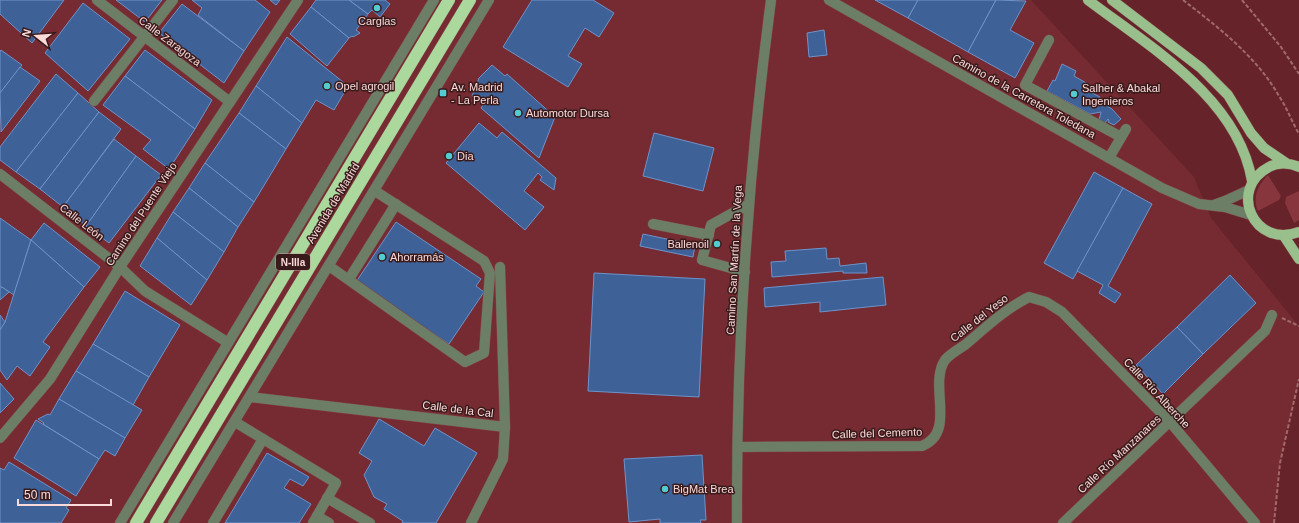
<svg xmlns="http://www.w3.org/2000/svg" width="1299" height="523" font-family="Helvetica,sans-serif">
	<style>
		.built { fill: #752b31 }
		.green { fill: #86363c }
		.building { fill: #3e6297; stroke: #6d93cc }
		.lines { fill: none; stroke-linecap: round; stroke-linejoin: round }
		.minor-casing { stroke: #814449; stroke-width: 11 }
		.major-casing { stroke: #814449; stroke-width: 11 }
		.highway-casing { stroke: #814449; stroke-width: 13 }
		.path { stroke: #a06a6d; stroke-width: 2; stroke-dasharray: 4 2; stroke-linecap: butt }
		.minor { stroke: #6c7f66; stroke-width: 10 }
		.major { stroke: #99bf8d; stroke-width: 10 }
		.highway { stroke: #abd89c; stroke-width: 12 }
		.poi-dot { fill: #52ccd0; stroke: #381a1b; stroke-width: 1.5 }
		.labels { text-anchor: middle; stroke-width: 3; stroke-linejoin: round; paint-order: stroke }
		.shield { fill: #381a1b; stroke: #c1a0a1; stroke-width: 1 }
		.shield-label { font-size: 10px; font-weight: bold; fill: #fcdada }
		.poi-label { font-size: 11px; fill: #fcdada; stroke: #381a1b; text-anchor: start }
		.street-label { font-size: 11px; fill: #fcdada; stroke: #381a1b }
	</style>
	<rect width="100%" height="100%" fill="#662329"/>
	<polygon class="built" points="0,0 1031,0 1194,177 1211,218 1299,326 1299,379 1280,463 1274,523 0,523"/>
	<g class="green">
		<path d="M1268,175L1281,196L1279,200L1258,211C1252,197 1258,185 1268,175Z"/>
		<polygon points="1299,191 1299,220 1294,223 1285,203 1286,197"/>
	</g>
	<g class="building">
		<polygon points="0,0 64,0 32,43 0,14"/>
		<polygon points="116,0 162,0 145,22"/>
		<polygon points="192,0 255,0 270,12 244,51 198,15 202,8"/>
		<polygon points="270,0 280,0 276,5"/>
		<polygon points="316,0 349,0 368,14 356,30 360,33 353,37 352,36 349,38 311,7"/>
		<polygon points="349,0 385,0 390,4 380,17 372,10 368,14"/>
		<polygon points="532,0 593,0 614,13 599,37 585,28 568,56 582,64 568,87 503,47"/>
		<polygon points="875,0 918,0 908,18"/>
		<polygon points="918,0 996,0 968,52 908,18"/>
		<polygon points="996,0 1026,1 1010,30 1034,43 1015,78 968,52"/>
		<polygon points="83,3 130,39 88,91 45,53"/>
		<polygon points="182,4 244,51 224,83 159,33"/>
		<polygon points="311,7 349,38 327,66 290,34"/>
		<polygon points="824,30 827,55 809,57 807,33"/>
		<polygon points="287,37 348,86 334,110 316,100 302,123 256,86"/>
		<polygon points="1,50 22,65 0,93 0,52"/>
		<polygon points="145,50 212,100 195,129 125,76"/>
		<polygon points="1062,64 1076,71 1074,76 1088,84 1085,89 1100,97 1099,101 1112,109 1121,119 1114,125 1108,122 1109,120 1108,119 1105,123 1099,120 1101,112 1090,114 1047,91 1053,80 1055,81"/>
		<polygon points="492,65 505,76 507,74 555,117 539,158 481,108 483,105 472,96 479,78"/>
		<polygon points="20,67 40,81 1,132 0,93"/>
		<polygon points="56,74 78,93 16,172 0,160 0,147"/>
		<polygon points="125,76 195,129 169,169 143,149 151,140 103,105"/>
		<polygon points="256,86 302,123 286,149 239,113"/>
		<polygon points="78,93 99,112 40,189 16,172"/>
		<polygon points="99,112 121,129 63,207 40,189"/>
		<polygon points="239,113 286,149 254,202 205,163"/>
		<polygon points="479,123 497,138 502,132 556,178 554,190 540,180 542,177 538,173 524,191 544,207 525,230 446,163"/>
		<polygon points="654,133 714,148 703,191 643,176"/>
		<polygon points="114,139 136,156 86,226 63,207"/>
		<polygon points="136,156 161,175 109,243 86,226"/>
		<polygon points="205,163 254,202 238,227 189,188"/>
		<polygon points="1094,172 1123,188 1073,279 1044,263"/>
		<polygon points="189,188 238,227 224,252 173,212"/>
		<polygon points="1123,188 1152,204 1108,286 1121,294 1115,303 1099,293 1103,285 1077,271"/>
		<polygon points="173,212 224,252 207,280 157,238"/>
		<polygon points="0,218 31,240 14,295 0,286"/>
		<polygon points="396,222 481,279 476,286 484,292 449,344 356,282"/>
		<polygon points="44,223 100,267 84,287 31,240"/>
		<polygon points="643,234 695,245 693,257 640,246"/>
		<polygon points="157,238 207,280 191,305 140,266"/>
		<polygon points="31,240 84,287 43,342 50,347 30,376 17,366 7,380 0,370 0,330 5,322"/>
		<polygon points="826,248 827,259 839,258 840,266 866,263 867,273 843,273 843,271 772,277 771,262 786,261 785,251"/>
		<polygon points="594,273 705,279 699,397 588,391"/>
		<polygon points="1230,275 1256,303 1203,354 1177,327"/>
		<polygon points="883,277 886,305 820,312 820,302 765,307 764,288"/>
		<polygon points="2,287 9,292 0,300 0,288"/>
		<polygon points="125,291 180,325 149,377 93,344"/>
		<polygon points="0,315 5,322 0,330"/>
		<polygon points="1177,327 1203,354 1163,394 1136,365"/>
		<polygon points="93,344 149,377 133,405 76,371"/>
		<polygon points="76,371 142,410 125,438 59,399"/>
		<polygon points="0,383 14,399 0,413"/>
		<polygon points="59,399 125,438 115,456 105,450 99,459 43,424 44,423 38,419 48,414 50,415"/>
		<polygon points="379,419 424,446 435,428 477,453 436,523 402,523 403,521 384,509 387,504 374,497 364,475 372,461 359,453"/>
		<polygon points="36,420 99,459 76,496 14,458"/>
		<polygon points="267,453 309,477 303,486 290,479 284,488 311,504 299,523 225,523"/>
		<polygon points="702,455 706,520 700,520 701,523 660,523 660,519 629,522 624,459"/>
		<polygon points="9,462 71,500 66,508 69,510 61,523 0,523 0,468 4,470"/>
	</g>
	<g class="lines">
		<defs>
			<g id="minor">
				<polyline points="97,0 230,102"/>
				<polyline points="829,0 1162,188 1199,204 1225,207 1251,215"/>
				<polyline points="1049,40 1025,85 1121,137"/>
				<polyline points="94,101 173,0"/>
				<polyline points="1109,158 1126,129"/>
				<polyline points="0,174 120,267 145,291 227,342"/>
				<polyline points="1214,205 1225,201 1249,190"/>
				<polyline points="653,224 709,235"/>
				<polyline points="329,266 465,362 484,353 490,273 484,261 375,191"/>
				<polyline points="745,272 702,260 711,225 749,204"/>
				<polyline points="349,279 396,204"/>
				<polyline points="250,397 505,427 500,267"/>
				<polyline points="235,422 336,483 313,523"/>
				<polyline points="0,438 50,379 120,267 298,0"/>
				<path d="M738,447L922,446C957,432 928,385 945,360C950,354 959,349 965,345C985,328 1005,309 1029,297L1046,302L1062,312L1170,422L1255,523"/>
				<polyline points="327,498 370,523"/>
				<polyline points="317,516 329,523"/>
				<polyline points="120,523 434,0"/>
				<polyline points="173,523 489,0"/>
				<polyline points="213,523 263,439"/>
				<polyline points="471,523 503,459 505,427"/>
				<path d="M737,523C736,348 748,173 771,0"/>
				<polyline points="1063,523 1265,331 1272,315"/>
			</g>
			<g id="major">
				<path d="M1088,0C1150,47 1238,98 1252,181"/>
				<polyline points="1112,0 1201,68 1228,95 1251,133 1264,148 1286,163"/>
				<path d="M1299,167C1290,163 1278,162 1269,167C1227,189 1254,249 1299,232"/>
				<polyline points="1284,236 1299,259"/>
			</g>
			<g id="highway">
				<polyline points="136,523 449,0"/>
				<polyline points="156,523 470,0"/>
			</g>
		</defs>
		<use href="#minor" class="minor-casing"/>
		<use href="#major" class="major-casing"/>
		<use href="#highway" class="highway-casing"/>
		<g class="path">
			<path d="M1183,0C1219,28 1256,56 1279,96C1287,108 1292,122 1299,134"/>
			<polyline points="1242,0 1281,47 1299,74"/>
			<polyline points="1282,318 1299,326"/>
			<polyline points="1274,523 1280,463 1299,379"/>
		</g>
		<use href="#minor" class="minor"/>
		<use href="#major" class="major"/>
		<use href="#highway" class="highway"/>
	</g>
	<g class="poi-dot">
		<circle cx="377" cy="8" r="4"/>
		<circle cx="327" cy="86" r="4"/>
		<rect x="439" y="89" width="8" height="8" rx="2"/>
		<circle cx="1074" cy="94" r="4"/>
		<circle cx="518" cy="113" r="4"/>
		<circle cx="449" cy="156" r="4"/>
		<circle cx="717" cy="244" r="4"/>
		<circle cx="382" cy="257" r="4"/>
		<circle cx="665" cy="489" r="4"/>
	</g>
	<g class="labels">
		<rect class="shield" x="276" y="254" width="34" height="16" rx="3"/>
		<g class="shield-label">
			<text x="293" y="266">N-IIIa</text>
		</g>
		<g class="poi-label">
			<text x="377" y="25" text-anchor="middle">Carglas</text>
			<text x="335" y="90">Opel agrogil</text>
			<text x="451" y="91">Av. Madrid<tspan x="451" dy="13">- La Perla</tspan></text>
			<text x="1082" y="92">Salher &amp; Abakal<tspan x="1082" dy="13">Ingenieros</tspan></text>
			<text x="526" y="117">Automotor Dursa</text>
			<text x="457" y="160">Dia</text>
			<text x="709" y="248" text-anchor="end">Ballenoil</text>
			<text x="390" y="261">Ahorramás</text>
			<text x="673" y="493">BigMat Brea</text>
		</g>
		<g class="street-label">
			<text transform="translate(170 41) rotate(37)" y="4">Calle Zaragoza</text>
			<text transform="translate(1024 96) rotate(29)" y="4">Camino de la Carretera Toledana</text>
			<text transform="translate(333 203) rotate(-59)" y="4">Avenida de Madrid</text>
			<text transform="translate(141 214) rotate(-57)" y="4">Camino del Puente Viejo</text>
			<text transform="translate(82 222) rotate(38)" y="4">Calle León</text>
			<text transform="translate(734 260) rotate(-87)" y="4">Camino San Martín de la Vega</text>
			<text transform="translate(979 318) rotate(-38)" y="4">Calle del Yeso</text>
			<text transform="translate(1157 393) rotate(47)" y="4">Calle Río Alberche</text>
			<text transform="translate(458 409) rotate(7)" y="4">Calle de la Cal</text>
			<text transform="translate(877 433) rotate(-2)" y="4">Calle del Cemento</text>
			<text transform="translate(1119 454) rotate(-43)" y="4">Calle Río Manzanares</text>
		</g>
	</g>
	<g transform="translate(36 36) rotate(287)" stroke="#381a1b" stroke-width="3" paint-order="stroke">
	<path d="M0-3L7 15L0 10L-7 15Z" fill="#fcdada"/>
	<text y="-6" font-size="11" font-weight="bold" text-anchor="middle" fill="#fcdada">N</text>
	</g>
	<path d="M18 499v6h93v-6" fill="none" stroke="#fcdada" stroke-width="2"/>
	<text x="24" y="499" font-size="12" fill="#fcdada" stroke="#381a1b" stroke-width="3" paint-order="stroke">50 m</text>
</svg>
